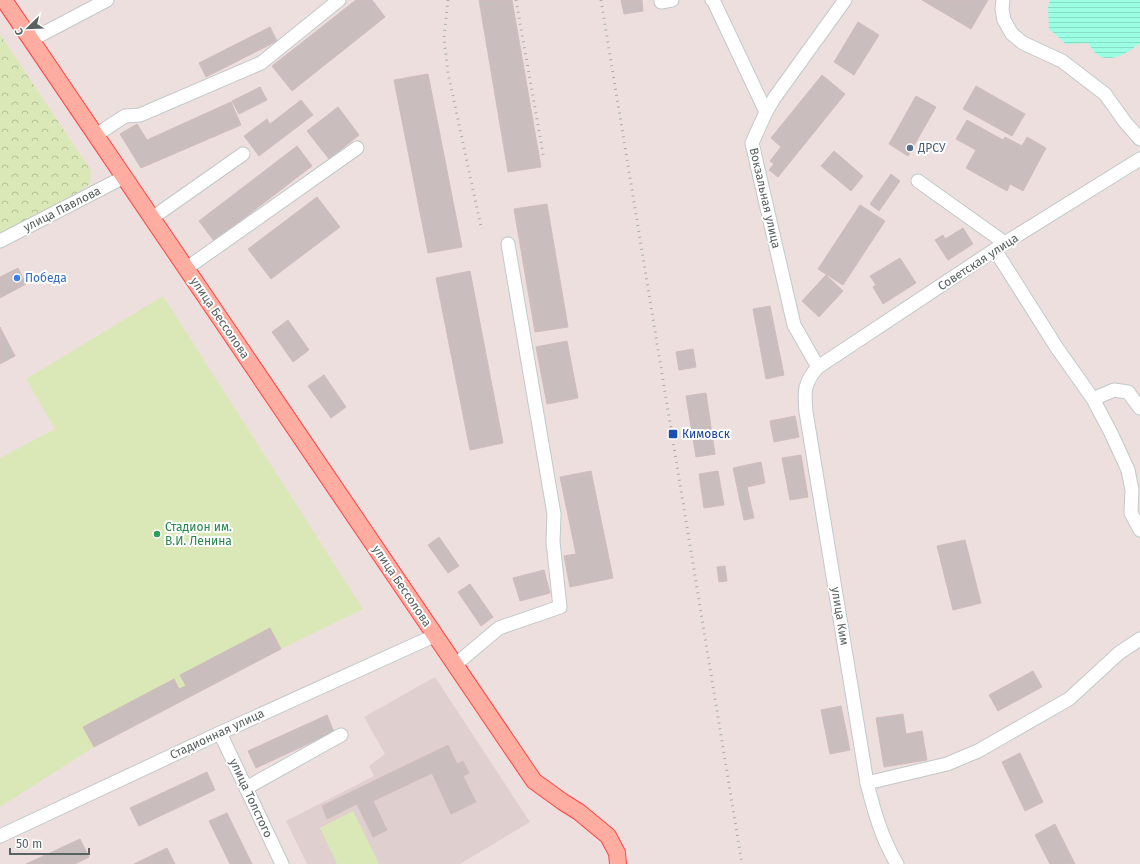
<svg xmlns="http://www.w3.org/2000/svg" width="1140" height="864" font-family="'Fira Sans',sans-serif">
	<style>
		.education { fill: #dfd0cf }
		.green { fill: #dae8b7 }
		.forest { fill: url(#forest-crowns) }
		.water { fill: url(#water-rules) }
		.building { fill: #cabdbe; stroke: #d2bcbd }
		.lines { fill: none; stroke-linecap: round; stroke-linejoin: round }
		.minor-casing { stroke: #c1c9c9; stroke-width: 15 }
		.major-casing { stroke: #ff4545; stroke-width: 18 }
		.minor { stroke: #fff; stroke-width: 13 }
		.major { stroke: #ffaca1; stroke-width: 16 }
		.rail { stroke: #abadac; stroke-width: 3; stroke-dasharray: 1 5; stroke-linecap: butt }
		.service-dot { fill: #5c6f8a; stroke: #fff; stroke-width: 1.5 }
		.shop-dot { fill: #3f7fe0; stroke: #fff; stroke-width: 1.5 }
		.transit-dot { fill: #1a4fb4; stroke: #fff; stroke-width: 1.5 }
		.leisure-dot { fill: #2e9e5b; stroke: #fff; stroke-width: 1.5 }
		.labels { text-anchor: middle; stroke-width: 4; stroke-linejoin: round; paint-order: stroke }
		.service-label { font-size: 12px; fill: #4e5e75; stroke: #fff; text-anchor: start }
		.street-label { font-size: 12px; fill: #586260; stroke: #fff }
		.shop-label { font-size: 12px; fill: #366cbe; stroke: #fff; text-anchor: start }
		.transit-label { font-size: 12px; fill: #164399; stroke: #fff; text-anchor: start }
		.leisure-label { font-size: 12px; fill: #27864d; stroke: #fff; text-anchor: start }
	</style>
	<defs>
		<pattern id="forest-crowns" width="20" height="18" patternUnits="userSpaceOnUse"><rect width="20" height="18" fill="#dae8b7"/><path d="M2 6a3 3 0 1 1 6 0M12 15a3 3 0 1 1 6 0" fill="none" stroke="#b4bf98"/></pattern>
		<pattern id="water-rules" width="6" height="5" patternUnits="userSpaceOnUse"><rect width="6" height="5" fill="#9cffe3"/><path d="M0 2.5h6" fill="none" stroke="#88ddc5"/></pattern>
	</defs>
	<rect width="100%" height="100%" fill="#eddfde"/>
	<polygon class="education" points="435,677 530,822 460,864 307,864 286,821 374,776 369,766 385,754 364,717"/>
	<g class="green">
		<polygon points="163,296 363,609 281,649 94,747 0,807 0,458 55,429 26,379"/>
		<polygon points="353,811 379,864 337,864 320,828"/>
	</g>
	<polygon class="forest" points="0,34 91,171 90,184 66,200 0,234"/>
	<path class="water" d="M1050,0H1140V43C1129,52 1113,63 1099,56C1095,54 1091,47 1088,43L1066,44L1049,29L1048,7Z"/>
	<g class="building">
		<polygon points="356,0 372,0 385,17 292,91 272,66"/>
		<polygon points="479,0 512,0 541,167 508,172"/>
		<polygon points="621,0 642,0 643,11 624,14"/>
		<polygon points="922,0 988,0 971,29"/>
		<polygon points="858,22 879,35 854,75 834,62"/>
		<polygon points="270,27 277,41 206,77 199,63"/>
		<polygon points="428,74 462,247 428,253 394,80"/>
		<polygon points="822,75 845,94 778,177 769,170 774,164 770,161 781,147 771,138"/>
		<polygon points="976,86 1025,114 1012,136 963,109"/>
		<polygon points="260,87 267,100 239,114 232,101"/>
		<polygon points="916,96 936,107 908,156 889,144"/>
		<polygon points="301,100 313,115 259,156 244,136 267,119 270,124"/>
		<polygon points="231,102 241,125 141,168 120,134 137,124 147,140"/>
		<polygon points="338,107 359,135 329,159 307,131"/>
		<polygon points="967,120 1003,140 1005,137 1022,146 1027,137 1046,148 1023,191 1010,184 1007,191 966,168 976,150 956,139"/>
		<polygon points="297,146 312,166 214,241 199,221"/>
		<polygon points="834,151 863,176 851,191 821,166"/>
		<polygon points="891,174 900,181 879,211 870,204"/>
		<polygon points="317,197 340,227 271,279 248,249"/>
		<polygon points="547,204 568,327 535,332 514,209"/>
		<polygon points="860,205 885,221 843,285 818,269"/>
		<polygon points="963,228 973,244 948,260 935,240 943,235 945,239"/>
		<polygon points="900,258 916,283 883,304 873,287 876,285 870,276"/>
		<polygon points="18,268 26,284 0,298 0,277"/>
		<polygon points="470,271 503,443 470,450 436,278"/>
		<polygon points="826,275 843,291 819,317 802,301"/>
		<polygon points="770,306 784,375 766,379 753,309"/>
		<polygon points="288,320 309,350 293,362 272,332"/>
		<polygon points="0,327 15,356 0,364"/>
		<polygon points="567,341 578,398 547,404 536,347"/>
		<polygon points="693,349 696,367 679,370 676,352"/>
		<polygon points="324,375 346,407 331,418 308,386"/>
		<polygon points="706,393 715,454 696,457 686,396"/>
		<polygon points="795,416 799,437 774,442 770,421"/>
		<polygon points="801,455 808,497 790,500 782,458"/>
		<polygon points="761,462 765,483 747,487 754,518 744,520 733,468"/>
		<polygon points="591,471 613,578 570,587 564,556 576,554 560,477"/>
		<polygon points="718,471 724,505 704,508 699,474"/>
		<polygon points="439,537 459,566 448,573 428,545"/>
		<polygon points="965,540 981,603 953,610 937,546"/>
		<polygon points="725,566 727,581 719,582 717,567"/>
		<polygon points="544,570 550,593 520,601 513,578"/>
		<polygon points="470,584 493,617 481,626 458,592"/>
		<polygon points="270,628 281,649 94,747 83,727 174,679 179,689 186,686 180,675"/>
		<polygon points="1033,671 1042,687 998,711 989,695"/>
		<polygon points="841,706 850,750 830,754 821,710"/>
		<polygon points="903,714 906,734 922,731 927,760 884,767 876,718"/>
		<polygon points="327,715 334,732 256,768 248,751"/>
		<polygon points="448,745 457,764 463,761 469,773 463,776 476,802 451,814 432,773 373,801 387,830 373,837 357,804 327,819 322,806"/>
		<polygon points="1020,753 1043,802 1025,811 1002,762"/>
		<polygon points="207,772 215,790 139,826 130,808"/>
		<polygon points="227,813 252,864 230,864 209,821"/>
		<polygon points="1055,824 1075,864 1050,864 1035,835"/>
		<polygon points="80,839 89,857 75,864 26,864"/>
		<polygon points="167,848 175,864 134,864"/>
	</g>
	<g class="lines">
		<defs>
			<g id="minor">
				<polyline points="661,0 661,2 672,0"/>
				<polyline points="712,0 714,2 766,112"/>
				<polyline points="1003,0 1002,9 1004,20 1012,34 1023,43 1062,61 1105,94 1125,122 1140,139"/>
				<polyline points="31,40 107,0"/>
				<polyline points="96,135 125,116 140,115 261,63 339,0"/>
				<polyline points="918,181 1005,243"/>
				<polyline points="152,218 243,154"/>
				<polyline points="0,241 124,177"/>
				<polyline points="995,250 1057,348 1093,399 1111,433 1128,470 1132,490 1131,513 1140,530"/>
				<polyline points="187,268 357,148"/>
				<polyline points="818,367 794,325 752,143 766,112 775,97 845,0"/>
				<polyline points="1093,399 1114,390 1128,392 1140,408"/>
				<polyline points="456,664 499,628 560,607 553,542 554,514 508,244"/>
				<polyline points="220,733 282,864"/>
				<polyline points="867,783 947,764 978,751 1069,699 1119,653 1140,639"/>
				<polyline points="246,788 341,735"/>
				<polyline points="0,836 220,733 436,635"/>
				<path d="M897,864C882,839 874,811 867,783L806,412C804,392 804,382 818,367L1005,243L1140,159"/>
			</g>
			<polyline id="major" points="4,0 534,781 563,802 579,812 608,836 617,853 618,864"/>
		</defs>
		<use href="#minor" class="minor-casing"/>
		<use href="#major" class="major-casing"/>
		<use href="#minor" class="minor"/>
		<use href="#major" class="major"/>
		<g class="rail">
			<polyline points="448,0 444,38 448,73 481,227"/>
			<polyline points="516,0 544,159"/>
			<polyline points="601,0 742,864"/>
		</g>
	</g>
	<circle class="service-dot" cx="910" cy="148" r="4"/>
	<circle class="shop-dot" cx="17" cy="278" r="4"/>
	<rect class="transit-dot" x="668" y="429" width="10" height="10" rx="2"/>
	<circle class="leisure-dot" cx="157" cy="534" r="4"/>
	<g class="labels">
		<g class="service-label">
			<text x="918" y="152">ДРСУ</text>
		</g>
		<g class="street-label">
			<text transform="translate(765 198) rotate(77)" y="4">Вокзальная улица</text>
			<text transform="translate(62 209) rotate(-27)" y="4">улица Павлова</text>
			<text transform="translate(978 262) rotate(-33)" y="4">Советская улица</text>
			<text transform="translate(220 318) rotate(56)" y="4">улица Бессолова</text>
			<text transform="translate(402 586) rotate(56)" y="4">улица Бессолова</text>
			<text transform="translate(840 616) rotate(81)" y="4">улица Ким</text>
			<text transform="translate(217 734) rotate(-25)" y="4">Стадионная улица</text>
			<text transform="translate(251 798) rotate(65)" y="4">улица Толстого</text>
		</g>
		<g class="shop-label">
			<text x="25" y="282">Победа</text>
		</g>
		<g class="transit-label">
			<text x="682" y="438">Кимовск</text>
		</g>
		<g class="leisure-label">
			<text x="165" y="531">Стадион им.<tspan x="165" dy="14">В.И. Ленина</tspan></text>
		</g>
	</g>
	<g transform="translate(28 28) rotate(247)" stroke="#ffffff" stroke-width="3" paint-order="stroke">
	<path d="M0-3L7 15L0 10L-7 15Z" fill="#586260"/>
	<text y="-6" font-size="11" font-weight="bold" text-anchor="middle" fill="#586260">С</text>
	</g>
	<path d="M10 848v6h79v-6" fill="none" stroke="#586260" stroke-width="2"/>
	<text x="16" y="848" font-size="12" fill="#586260" stroke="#ffffff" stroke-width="3" paint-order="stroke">50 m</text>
</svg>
